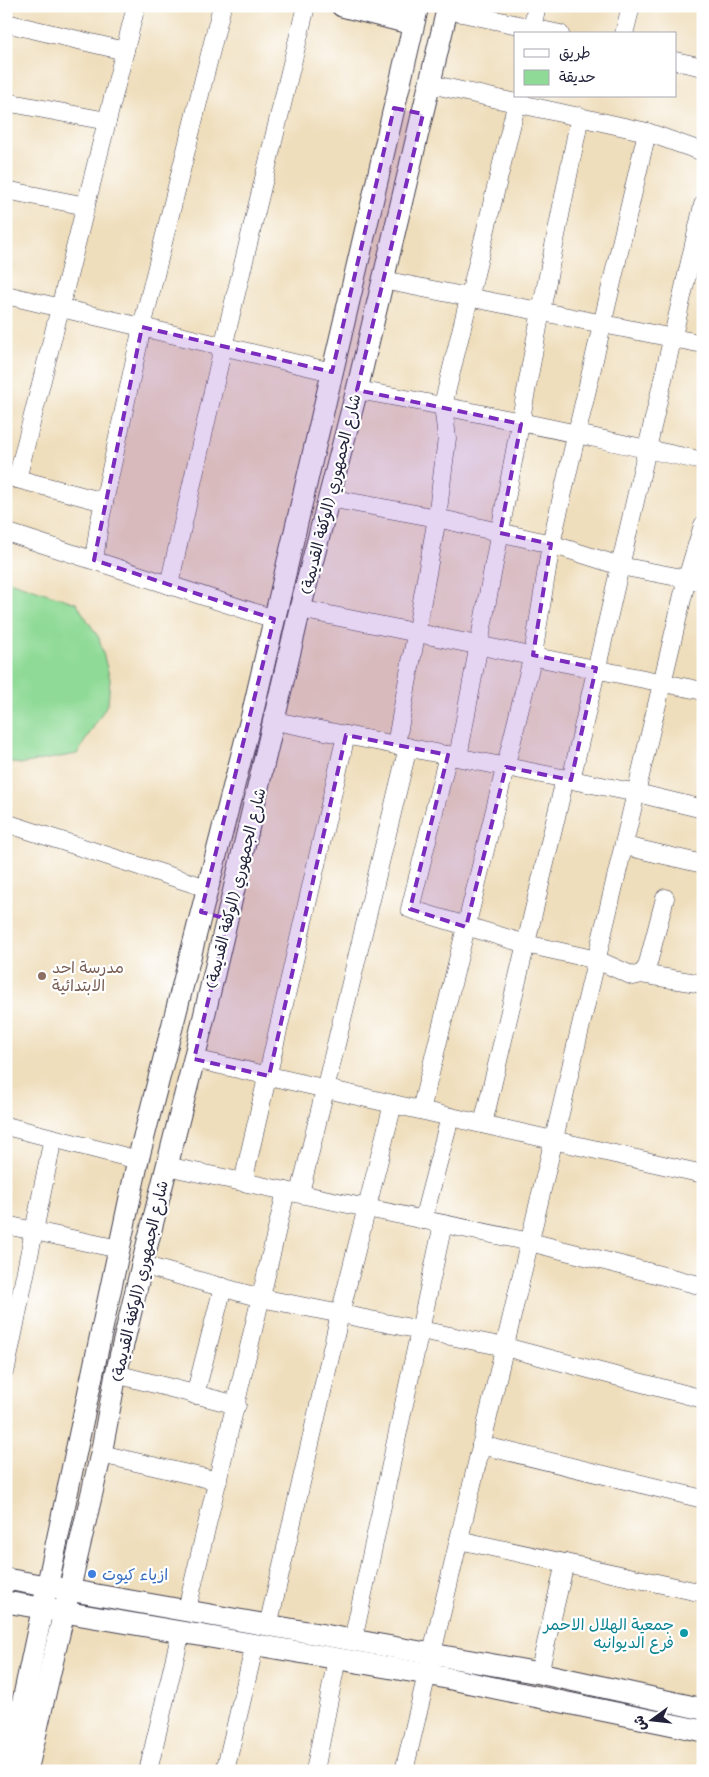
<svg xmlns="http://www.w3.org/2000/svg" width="709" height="1777" font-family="Mynerve,'Playpen Sans Arabic',sans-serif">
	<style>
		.green { fill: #8fda96; stroke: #587e68 }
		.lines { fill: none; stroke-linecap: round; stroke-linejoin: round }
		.minor-casing { stroke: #413e4e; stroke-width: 19 }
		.major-casing { stroke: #413e4e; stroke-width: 23 }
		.minor { stroke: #fff; stroke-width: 18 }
		.major { stroke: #fff; stroke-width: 21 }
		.marked { fill: #7b2cbf; fill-opacity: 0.2; stroke: #7b2cbf; stroke-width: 4; stroke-dasharray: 10 6; stroke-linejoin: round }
		.education-dot { fill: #8d6e63; stroke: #fff; stroke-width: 2 }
		.shop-dot { fill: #3f7fe0; stroke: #fff; stroke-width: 2 }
		.culture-dot { fill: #0f9aa8; stroke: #fff; stroke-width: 2 }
		.labels { text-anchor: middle; stroke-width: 4.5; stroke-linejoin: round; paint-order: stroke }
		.street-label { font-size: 16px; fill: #22223b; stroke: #fff }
		.education-label { font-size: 16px; fill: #785e54; stroke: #fff; text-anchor: start }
		.shop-label { font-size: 16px; fill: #366cbe; stroke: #fff; text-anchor: start }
		.culture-label { font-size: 16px; fill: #0d838f; stroke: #fff; text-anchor: end }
	</style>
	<rect width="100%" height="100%" fill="#fff"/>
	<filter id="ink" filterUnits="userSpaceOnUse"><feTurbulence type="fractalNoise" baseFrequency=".02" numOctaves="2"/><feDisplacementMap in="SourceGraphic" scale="10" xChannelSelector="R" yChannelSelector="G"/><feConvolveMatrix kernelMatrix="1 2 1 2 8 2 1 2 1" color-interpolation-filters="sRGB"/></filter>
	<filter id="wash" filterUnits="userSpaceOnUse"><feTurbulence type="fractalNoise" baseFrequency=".0096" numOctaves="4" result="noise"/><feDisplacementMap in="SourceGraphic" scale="20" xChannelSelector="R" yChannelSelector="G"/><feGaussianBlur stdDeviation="1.12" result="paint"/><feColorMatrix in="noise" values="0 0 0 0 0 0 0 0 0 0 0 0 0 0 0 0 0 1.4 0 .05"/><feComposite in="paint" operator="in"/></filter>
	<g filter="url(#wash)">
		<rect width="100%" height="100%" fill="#efdebc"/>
		<polygon class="green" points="6,580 76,603 99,638 110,679 108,703 77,754 20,764 6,761"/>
	</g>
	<g filter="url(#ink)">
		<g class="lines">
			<defs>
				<g id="minor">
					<polyline points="448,10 560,34"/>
					<polyline points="6,23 125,51"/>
					<polyline points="532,27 537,6"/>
					<polyline points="624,34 631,6"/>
					<polyline points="675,61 703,67"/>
					<polyline points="430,84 647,132 703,152"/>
					<polyline points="6,102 107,121"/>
					<polyline points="6,190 86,206"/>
					<polyline points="383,280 703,344"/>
					<polyline points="6,295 332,372"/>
					<path d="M357,390C473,410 588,437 703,461"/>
					<polyline points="6,476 104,502"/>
					<polyline points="17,479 136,6"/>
					<polyline points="329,498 437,518 551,544 620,566 703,582"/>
					<polyline points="6,532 274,619"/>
					<polyline points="94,560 99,525 142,327 222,6"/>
					<polyline points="169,585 223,347 306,6"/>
					<polyline points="300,609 703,691"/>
					<polyline points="275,721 637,793 703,809"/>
					<polyline points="396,745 437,518 447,438 443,405 517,102"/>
					<polyline points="448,755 410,909 526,944 597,960 633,976 641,974 647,967 665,898"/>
					<polyline points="458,757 541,311 580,116"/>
					<polyline points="571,780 703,205"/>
					<polyline points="6,823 207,888"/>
					<polyline points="625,846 703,864"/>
					<polyline points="641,974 703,984"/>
					<polyline points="194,1059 703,1174"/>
					<polyline points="421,1110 533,655 551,544 647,132"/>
					<polyline points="483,1124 565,779"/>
					<polyline points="6,1126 138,1160"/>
					<polyline points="166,1166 530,1242 703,1286"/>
					<polyline points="243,1182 346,735"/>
					<polyline points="300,1193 408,747"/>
					<polyline points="423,1220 450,1117"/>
					<polyline points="6,1225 119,1249"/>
					<polyline points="142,1265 261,1298 505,1347 703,1399"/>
					<polyline points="6,1368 53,1138"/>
					<polyline points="116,1374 237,1405"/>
					<polyline points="195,1395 223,1287"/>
					<polyline points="481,1445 703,1499"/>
					<polyline points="101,1454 218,1481"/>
					<polyline points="459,1540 703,1593"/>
					<polyline points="187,1609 286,1191"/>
					<polyline points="268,1626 340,1314 393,1104"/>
					<polyline points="353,1640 443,1224"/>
					<polyline points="539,1673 565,1563"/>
					<polyline points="148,1771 181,1632"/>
					<polyline points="225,1771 255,1644"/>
					<polyline points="315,1771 337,1658"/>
					<polyline points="404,1771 687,578 703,525"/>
				</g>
				<g id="major">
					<polyline points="342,6 413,24"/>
					<polyline points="6,1579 539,1673 703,1709"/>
					<polyline points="6,1602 427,1674 703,1731"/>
					<polyline points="8,1771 138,1160 252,715 418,6"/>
					<polyline points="27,1771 101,1454 116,1374 142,1265 194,1059 300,609 357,390 448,6"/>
				</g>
			</defs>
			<use href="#minor" class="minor-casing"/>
			<use href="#major" class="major-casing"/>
			<use href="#minor" class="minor"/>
			<use href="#major" class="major"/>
		</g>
	</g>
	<path class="marked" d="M394,108L423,114L357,390L521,424L500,533L551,544L533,655L596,668L571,780L506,767L466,927L410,909L448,755L346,735L269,1076L194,1059L228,919L201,912L274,619L94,560L142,327L332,372Z"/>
	<circle class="education-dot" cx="42" cy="976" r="5"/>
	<circle class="shop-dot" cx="92" cy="1574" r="5"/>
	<circle class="culture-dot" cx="684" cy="1633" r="5"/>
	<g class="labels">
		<g class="street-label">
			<text transform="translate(330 494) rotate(-76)" y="6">شارع الجمهوري (الوكفة القديمة)</text>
			<text transform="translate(235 888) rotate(-76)" y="6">شارع الجمهوري (الوكفة القديمة)</text>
			<text transform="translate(139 1281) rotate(-77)" y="6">شارع الجمهوري (الوكفة القديمة)</text>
		</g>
		<g class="education-label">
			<text x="52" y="973">مدرسة احد<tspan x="52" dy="18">الابتدائية</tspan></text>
		</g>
		<g class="shop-label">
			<text x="102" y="1580">ازياء كيوت</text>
		</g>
		<g class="culture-label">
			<text x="674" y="1630">جمعية الهلال الاحمر<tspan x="674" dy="18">فرع الديوانيه</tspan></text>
		</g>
	</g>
	<rect width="709" height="1777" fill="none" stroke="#fff" stroke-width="25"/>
	<rect x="514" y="32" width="162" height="65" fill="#ffffff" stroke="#a7a7b1"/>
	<rect x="524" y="49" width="25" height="8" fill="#ffffff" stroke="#a7a7b1"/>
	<text x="559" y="58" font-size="15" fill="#22223b">طريق</text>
	<rect x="524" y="70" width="25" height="15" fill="#8fda96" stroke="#a7a7b1"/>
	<text x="559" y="82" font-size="15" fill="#22223b">حديقة</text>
	<g transform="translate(652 1720) rotate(255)" stroke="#ffffff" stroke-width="4" paint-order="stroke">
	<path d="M0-4L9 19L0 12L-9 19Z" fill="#22223b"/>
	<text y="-8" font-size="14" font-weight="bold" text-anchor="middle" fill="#22223b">ش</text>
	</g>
</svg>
